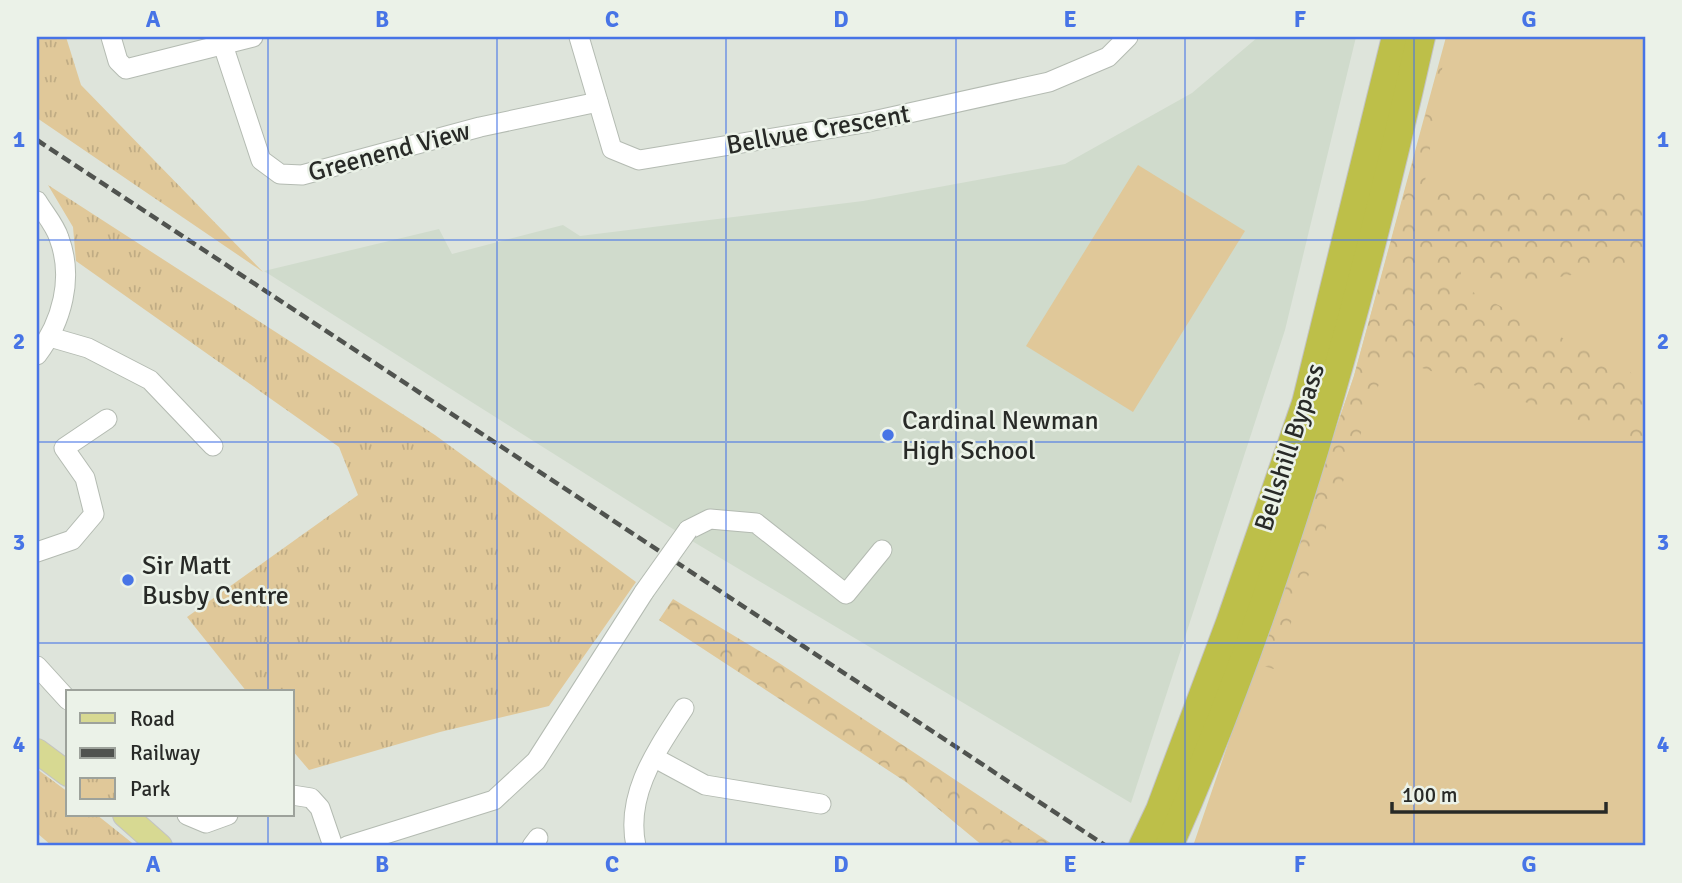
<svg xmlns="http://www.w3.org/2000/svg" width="1682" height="883" font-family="Signika,sans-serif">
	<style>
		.built { fill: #d0dbcc }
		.grass { fill: #e0c899 }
		.forest { fill: url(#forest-crowns) }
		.park { fill: url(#park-tufts) }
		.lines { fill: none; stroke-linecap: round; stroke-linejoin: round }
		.minor-casing { stroke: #b4bbb2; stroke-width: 21 }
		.major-casing { stroke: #c3c3c3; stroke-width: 26 }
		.highway-casing { stroke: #c3c3c3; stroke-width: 30 }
		.minor { stroke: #fff; stroke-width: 19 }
		.major { stroke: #d7d992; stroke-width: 24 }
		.highway { stroke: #bdbf49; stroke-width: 28 }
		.rail { stroke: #50534f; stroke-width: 4.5; stroke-dasharray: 10 5; stroke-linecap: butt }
		.minor-bridge-casing { stroke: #b4bbb2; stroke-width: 21; stroke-linecap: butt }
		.minor-bridge { stroke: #fff; stroke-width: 19 }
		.grid { fill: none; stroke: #4774e6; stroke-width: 2; stroke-opacity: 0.55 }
		.poi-dot { fill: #4774e6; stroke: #ebf2e8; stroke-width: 2.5 }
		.labels { text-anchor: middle; stroke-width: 5; stroke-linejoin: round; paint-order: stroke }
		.street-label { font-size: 26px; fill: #282a27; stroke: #ebf2e8 }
		.poi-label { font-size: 26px; fill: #282a27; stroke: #ebf2e8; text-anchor: start }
		.neatline { fill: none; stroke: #4774e6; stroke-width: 2.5 }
		.grid-label { font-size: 23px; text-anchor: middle; font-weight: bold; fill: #4774e6 }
	</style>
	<defs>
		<pattern id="forest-crowns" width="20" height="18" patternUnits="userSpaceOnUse" patternTransform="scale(1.75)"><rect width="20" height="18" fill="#e0c899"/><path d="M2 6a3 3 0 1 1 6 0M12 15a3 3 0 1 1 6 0" fill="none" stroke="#c0ac84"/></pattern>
		<pattern id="park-tufts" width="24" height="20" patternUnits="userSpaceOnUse" patternTransform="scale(1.75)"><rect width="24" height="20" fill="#e0c899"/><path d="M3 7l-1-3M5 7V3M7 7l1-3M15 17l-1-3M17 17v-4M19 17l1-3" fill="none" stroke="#c0ac84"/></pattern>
	</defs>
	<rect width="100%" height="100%" fill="#dee4db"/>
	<polygon class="built" points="1258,37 1356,37 1285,330 1131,803 692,541 264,271 439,229 452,254 563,225 580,236 863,201 1065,164 1192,93"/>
	<g class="grass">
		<polygon points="1446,37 1645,37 1645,846 1193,846 1354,376"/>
		<polygon points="1138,165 1245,231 1133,412 1026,346"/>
	</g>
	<g class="forest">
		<polygon points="1447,37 1424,188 1645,187 1645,263 1511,285 1461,268 1461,286 1645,380 1645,442 1389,357 1274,669 1256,664 1354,376"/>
		<polygon points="673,599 776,661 1055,846 983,846 906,782 659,620"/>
	</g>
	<g class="park">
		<polygon points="37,37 66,37 81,85 263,272 37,118"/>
		<polygon points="48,185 435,435 636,582 549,706 440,732 309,770 292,750 292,692 247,692 187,617 358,495 339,447 76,261 73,227"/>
		<polygon points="37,769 68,792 68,815 97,815 136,846 52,846 37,833"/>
	</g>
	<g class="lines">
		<defs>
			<g id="minor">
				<polyline points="111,37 118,61 126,69 253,37"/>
				<polyline points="579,37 612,149 639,160 864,123 1049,82 1108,57 1128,37"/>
				<polyline points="223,45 261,160 280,174 302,175 480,127 598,102"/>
				<path d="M37,201C44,213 55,225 59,238C74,278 62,322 37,355"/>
				<polyline points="50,337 88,348 150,380 213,446"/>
				<polyline points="688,530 710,519 756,523 846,594 882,550"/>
				<polyline points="37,552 72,540 94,514 85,478 64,448 107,419"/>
				<polyline points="37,666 68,700"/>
				<polyline points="655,758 705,785 821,804"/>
				<polyline points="292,795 311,798 320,808 333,846"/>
				<polyline points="187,815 206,823 228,815"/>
				<polyline points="347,846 494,800 536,761 644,592"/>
				<polyline points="532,846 538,838"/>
				<path d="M636,846C625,794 657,750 684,708"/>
			</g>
			<g id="major">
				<polyline points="37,751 68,774"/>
				<polyline points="125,815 160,846"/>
			</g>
			<g id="highway">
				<polyline points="1143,846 1160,810 1230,623 1306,403 1396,37"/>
				<path d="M1169,846C1284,587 1359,313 1421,37"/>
			</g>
		</defs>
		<use href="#minor" class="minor-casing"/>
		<use href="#major" class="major-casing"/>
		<use href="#highway" class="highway-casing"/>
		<use href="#minor" class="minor"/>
		<use href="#major" class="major"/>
		<use href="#highway" class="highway"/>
		<polyline class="rail" points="37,140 1106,846"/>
		<defs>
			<polyline id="minor-bridge" points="644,592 688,530"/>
		</defs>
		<use href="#minor-bridge" class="minor-bridge-casing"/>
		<use href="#minor-bridge" class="minor-bridge"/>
	</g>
	<path class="grid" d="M268,37V692M497,37V846M726,37V846M956,37V846M1185,37V846M1414,37V846M37,240H1645M37,442H1645M37,643H1645M268,815V846"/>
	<g class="poi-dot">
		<circle cx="888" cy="435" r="7"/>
		<circle cx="128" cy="580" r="7"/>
	</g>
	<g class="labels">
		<g class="street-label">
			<text transform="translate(818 129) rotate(-10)" y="9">Bellvue Crescent</text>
			<text transform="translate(389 151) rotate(-15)" y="9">Greenend View</text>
			<text transform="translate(1289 447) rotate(-72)" y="9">Bellshill Bypass</text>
		</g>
		<g class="poi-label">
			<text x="902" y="429">Cardinal Newman<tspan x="902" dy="30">High School</tspan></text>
			<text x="142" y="574">Sir Matt<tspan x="142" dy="30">Busby Centre</tspan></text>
		</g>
	</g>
	<rect width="1682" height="883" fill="none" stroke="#ebf2e8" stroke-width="77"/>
	<rect x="66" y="690" width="228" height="126" fill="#ebf2e8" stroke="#9da29b" stroke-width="2"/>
	<rect x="80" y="713" width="35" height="10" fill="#d7d992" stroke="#9da29b" stroke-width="2"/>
	<text x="130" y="726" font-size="21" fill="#282a27">Road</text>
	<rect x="80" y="748" width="35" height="10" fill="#50534f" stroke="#9da29b" stroke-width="2"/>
	<text x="130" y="760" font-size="21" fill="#282a27">Railway</text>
	<rect x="80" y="778" width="35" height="21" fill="url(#park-tufts)" stroke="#9da29b" stroke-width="2"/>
	<text x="130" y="796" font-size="21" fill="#282a27">Park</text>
	<path d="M1392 802v10h214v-10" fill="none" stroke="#282a27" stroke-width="3.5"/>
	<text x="1402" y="802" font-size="21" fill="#282a27" stroke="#ebf2e8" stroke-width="5" paint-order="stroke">100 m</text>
	<rect x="38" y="38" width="1606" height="806" class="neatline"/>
	<g class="grid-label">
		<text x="153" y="27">A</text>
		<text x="382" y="27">B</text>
		<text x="612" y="27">C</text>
		<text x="841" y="27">D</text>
		<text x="1070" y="27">E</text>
		<text x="1300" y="27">F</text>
		<text x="1529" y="27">G</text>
		<text x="19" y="147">1</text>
		<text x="1663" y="147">1</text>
		<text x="19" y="349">2</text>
		<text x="1663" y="349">2</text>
		<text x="19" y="550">3</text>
		<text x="1663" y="550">3</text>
		<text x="19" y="752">4</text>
		<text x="1663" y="752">4</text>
		<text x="153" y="872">A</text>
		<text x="382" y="872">B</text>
		<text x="612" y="872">C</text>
		<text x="841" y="872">D</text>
		<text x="1070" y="872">E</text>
		<text x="1300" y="872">F</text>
		<text x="1529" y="872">G</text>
	</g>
</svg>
